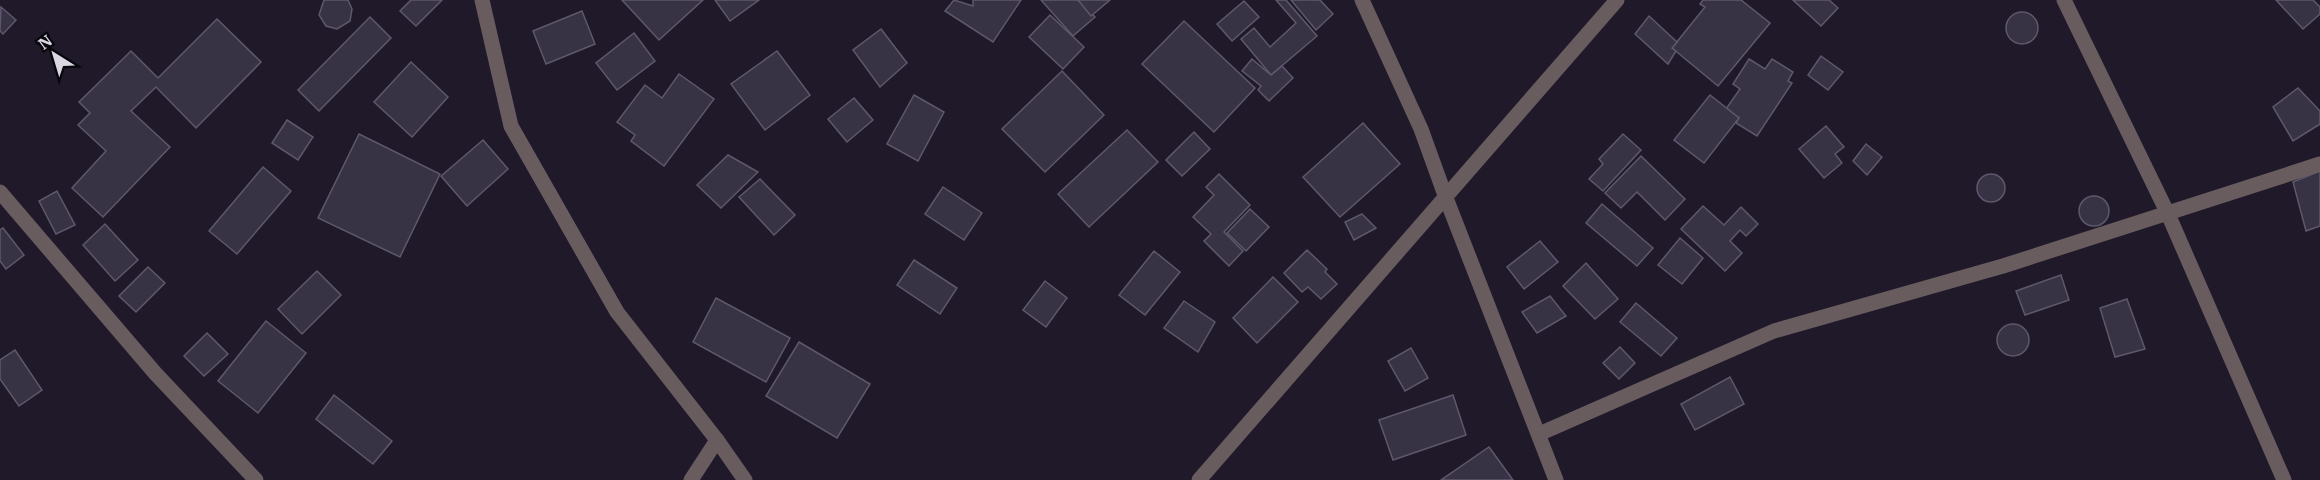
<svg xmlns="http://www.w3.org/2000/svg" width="2320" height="480" font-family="'IBM Plex Serif',serif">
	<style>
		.building { fill: #383245; stroke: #5f586d; stroke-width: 1.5 }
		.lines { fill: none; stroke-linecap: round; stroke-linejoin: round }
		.minor { stroke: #685c5e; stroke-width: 15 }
	</style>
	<rect width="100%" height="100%" fill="#1f192a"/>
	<g class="building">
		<polygon points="324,0 348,0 352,9 350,21 337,29 326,26 319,15"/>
		<polygon points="411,0 442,0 416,26 400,11"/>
		<polygon points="622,0 703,0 659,40"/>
		<polygon points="715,0 759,0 730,21"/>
		<polygon points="954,0 973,6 973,0 1021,0 993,42 945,11"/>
		<polygon points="1041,0 1078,0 1095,17 1073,36"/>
		<polygon points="1078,0 1110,0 1091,16"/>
		<polygon points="1276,0 1286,0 1317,36 1271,75 1241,39 1254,28 1270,47 1296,23"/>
		<polygon points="1291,0 1320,0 1333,14 1316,30"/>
		<polygon points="1703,0 1741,0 1770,23 1718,86 1672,48 1705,7 1700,4"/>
		<polygon points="1793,0 1829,0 1838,8 1821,26"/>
		<polygon points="2276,0 2313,0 2320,7 2320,14 2303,29"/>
		<polygon points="1244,1 1259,17 1232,41 1217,24"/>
		<polygon points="1,7 16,20 3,34 0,31"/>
		<polygon points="582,11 595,44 546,64 533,31"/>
		<circle cx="2022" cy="28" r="16"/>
		<polygon points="1050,15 1084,47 1063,69 1029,37"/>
		<polygon points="1649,16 1677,42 1672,48 1676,51 1668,64 1635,34"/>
		<polygon points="370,17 391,38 319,111 298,90"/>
		<polygon points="217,19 261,62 196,128 156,87 131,111 170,147 103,217 72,188 106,151 78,125 90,113 79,102 131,51 158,78"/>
		<polygon points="1184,21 1255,88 1214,132 1142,64"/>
		<polygon points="881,29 907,63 880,87 853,50"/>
		<polygon points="634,33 655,61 617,90 596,63"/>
		<polygon points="777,51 810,95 765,130 731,84"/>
		<polygon points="1821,56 1843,72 1828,90 1808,75"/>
		<polygon points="1252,59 1271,75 1282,66 1293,78 1269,101 1258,90 1261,86 1242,71"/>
		<polygon points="1749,59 1765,69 1772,59 1793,72 1788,81 1792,83 1757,136 1736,123 1739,118 1726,109 1740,89 1733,84"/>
		<polygon points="411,62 448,97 412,137 374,102"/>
		<polygon points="1062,71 1104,115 1045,172 1002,129"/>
		<polygon points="679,74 714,99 664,166 631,141 635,135 617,122 645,85 662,98"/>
		<polygon points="2298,88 2320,111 2320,124 2293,141 2273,107"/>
		<polygon points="914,95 944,112 918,161 887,144"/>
		<polygon points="1710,95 1739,118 1704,163 1674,140"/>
		<polygon points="854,98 873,120 847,142 828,119"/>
		<polygon points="287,120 313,137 298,160 272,143"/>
		<polygon points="1363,123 1400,164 1340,217 1303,177"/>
		<polygon points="1826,126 1844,147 1835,154 1842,163 1824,178 1799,149"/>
		<polygon points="1127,130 1158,162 1089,227 1058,194"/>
		<polygon points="1194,132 1210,149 1182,176 1166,160"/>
		<polygon points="359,134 440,174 400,257 318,218"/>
		<polygon points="1623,134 1641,150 1603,191 1589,179 1603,164 1599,159"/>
		<polygon points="483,140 508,169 467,206 441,176"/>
		<polygon points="1866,144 1882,157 1867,175 1853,161"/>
		<polygon points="728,155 758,172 721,208 697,185"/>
		<polygon points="1641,156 1685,199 1665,220 1637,192 1621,208 1605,193"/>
		<polygon points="263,167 291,191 237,254 209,231"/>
		<polygon points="2320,171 2320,226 2306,231 2293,182"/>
		<circle cx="1991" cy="188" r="14"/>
		<polygon points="1219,174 1250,205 1224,232 1243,251 1229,266 1204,241 1211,234 1193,217 1214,195 1206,187"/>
		<polygon points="760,179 795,215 774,235 739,197"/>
		<polygon points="943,187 982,213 964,240 925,214"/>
		<polygon points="57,191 75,225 56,234 39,201"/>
		<circle cx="2094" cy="211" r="15"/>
		<polygon points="1602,204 1653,248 1637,266 1586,223"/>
		<polygon points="1703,206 1724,225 1741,207 1758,224 1746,236 1740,230 1730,241 1742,253 1725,271 1681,229"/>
		<polygon points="1250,209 1269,227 1246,251 1227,233"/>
		<polygon points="1362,214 1376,228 1354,240 1345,222"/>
		<polygon points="105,224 138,260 115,281 83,245"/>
		<polygon points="3,228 24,255 6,269 0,261 0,230"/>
		<polygon points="1680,238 1703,258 1682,284 1658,265"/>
		<polygon points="1540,241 1558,262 1524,289 1507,267"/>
		<polygon points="1307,250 1327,269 1325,272 1337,284 1321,299 1308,287 1302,292 1284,273"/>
		<polygon points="1154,251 1180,272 1145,315 1119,295"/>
		<polygon points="914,260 957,288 940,314 897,285"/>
		<polygon points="1586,263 1618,299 1595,319 1563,286"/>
		<polygon points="148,267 165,283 136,312 119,296"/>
		<polygon points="317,271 341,295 302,334 278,309"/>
		<polygon points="2061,275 2069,300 2025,315 2016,291"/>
		<polygon points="1273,277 1298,302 1257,343 1233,318"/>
		<polygon points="1045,281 1067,298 1046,327 1023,310"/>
		<polygon points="1550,296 1566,316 1537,333 1522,312"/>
		<polygon points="716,298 790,338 766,382 693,342"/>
		<polygon points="2127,299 2145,349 2115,357 2100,308"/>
		<polygon points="1184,301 1215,322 1198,352 1164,328"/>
		<polygon points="1636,303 1677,338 1661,356 1620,322"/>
		<polygon points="266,321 306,353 258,413 218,381"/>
		<circle cx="2013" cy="340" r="16"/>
		<polygon points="207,333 228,354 204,376 184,356"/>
		<polygon points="799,342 870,384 837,438 766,396"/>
		<polygon points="1620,347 1635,363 1619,379 1603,363"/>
		<polygon points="1411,348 1428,378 1405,391 1388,361"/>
		<polygon points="15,350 42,390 19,406 0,379 0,360"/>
		<polygon points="1730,377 1744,404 1695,430 1681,404"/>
		<polygon points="334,395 392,441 373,464 316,419"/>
		<polygon points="1453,395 1466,435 1393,460 1379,420"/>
		<polygon points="1489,447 1513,480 1441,480"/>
	</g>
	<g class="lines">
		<g class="minor">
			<polyline points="482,0 511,126 617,312 717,440 745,480"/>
			<polyline points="1362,0 1421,129 1446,198 1556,480"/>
			<polyline points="2064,0 2168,214 2284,480"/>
			<polyline points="0,192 155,373 256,480"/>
			<polyline points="1539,434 1774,331 2003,266 2320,164"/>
			<polyline points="691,480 717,440"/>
			<polyline points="1199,480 1617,0"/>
		</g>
	</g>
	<g transform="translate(54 54) rotate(323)" stroke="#08060d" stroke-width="4.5" paint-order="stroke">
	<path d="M0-4.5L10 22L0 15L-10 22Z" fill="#dad6e2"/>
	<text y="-9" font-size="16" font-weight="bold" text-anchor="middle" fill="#dad6e2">N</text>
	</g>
</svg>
